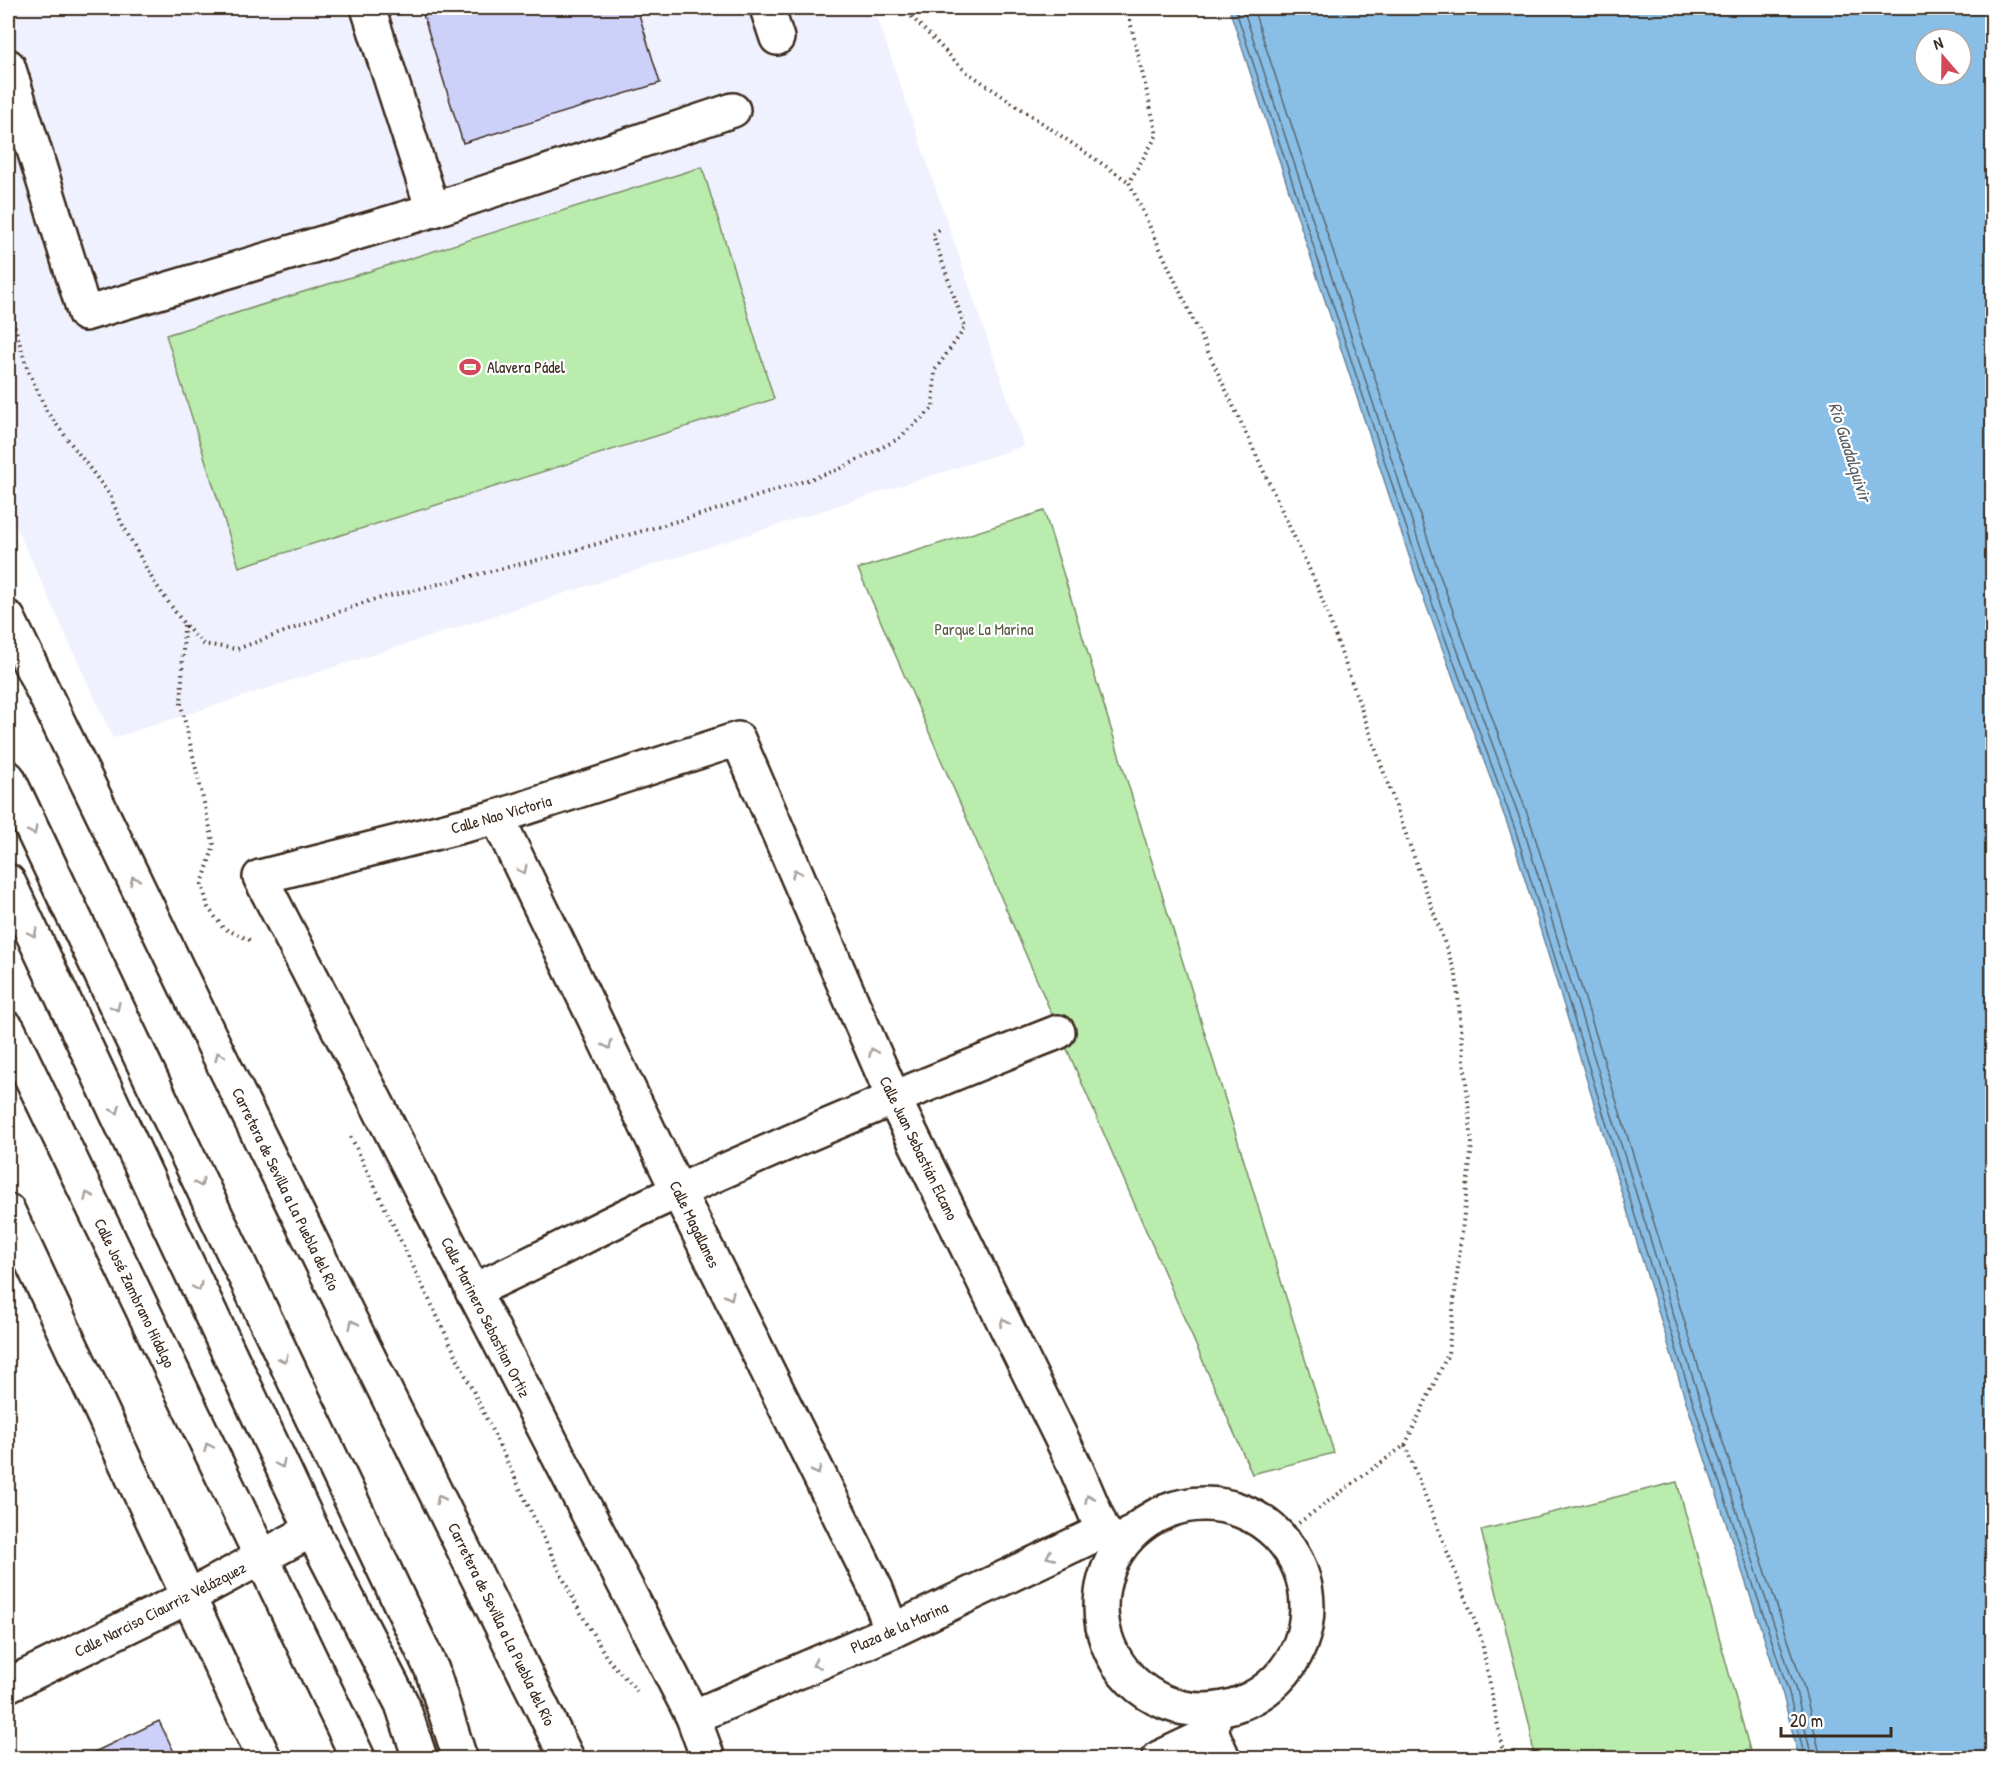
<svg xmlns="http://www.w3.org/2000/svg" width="2000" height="1766" font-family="'Patrick Hand',sans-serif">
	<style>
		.built { fill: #f0f1fe }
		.green { fill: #b9ecad; stroke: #7a8b66; stroke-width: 1.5 }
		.water { fill: #89bfe7; stroke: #6a8397; stroke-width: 1.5; fill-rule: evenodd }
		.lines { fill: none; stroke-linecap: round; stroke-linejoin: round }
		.shore { stroke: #5a666e; stroke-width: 1.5 }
		.building { fill: #cdd1fa; stroke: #3b2a1e; stroke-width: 1.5 }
		.minor-casing { stroke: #3b2a1e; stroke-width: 38 }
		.major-casing { stroke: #3b2a1e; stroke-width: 38 }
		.path { stroke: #3b2a1e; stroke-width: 4; stroke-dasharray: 1.5 4.5; stroke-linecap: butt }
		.minor { stroke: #fff; stroke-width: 33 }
		.major { stroke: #fff; stroke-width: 33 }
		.oneway { stroke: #a79f9a }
		.labels { text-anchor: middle; stroke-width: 4.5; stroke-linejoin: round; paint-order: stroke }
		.poi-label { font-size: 16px; fill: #3b2a1e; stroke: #fff; text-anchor: start }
		.park-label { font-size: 16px; fill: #5a5a42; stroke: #fff }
		.street-label { font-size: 16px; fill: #3b2a1e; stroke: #fff }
		.water-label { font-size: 18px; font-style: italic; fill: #565e64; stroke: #fff }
	</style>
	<rect width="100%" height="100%" fill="#fff"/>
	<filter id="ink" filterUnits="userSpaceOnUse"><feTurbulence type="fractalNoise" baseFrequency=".0167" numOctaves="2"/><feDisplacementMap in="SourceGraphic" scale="12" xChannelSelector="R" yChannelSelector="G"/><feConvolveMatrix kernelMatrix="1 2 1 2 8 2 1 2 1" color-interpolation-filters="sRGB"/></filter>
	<g filter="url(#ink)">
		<polygon class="built" points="8,8 874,8 1024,446 113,738 8,509"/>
		<g class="green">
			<polygon points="702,167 774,399 239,567 166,335"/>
			<polygon points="1044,511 1334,1453 1252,1474 858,569"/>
			<polygon points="1677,1482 1752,1758 1534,1758 1530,1727 1481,1530"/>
		</g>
		<path class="water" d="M1229,8H1992V1758H1799L1783,1695L1684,1395L1510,831L1417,580ZM1925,39H1961V75H1925Z"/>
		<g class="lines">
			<g class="shore">
				<polyline points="1235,8 1423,578 1515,829 1690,1393 1789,1693 1805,1758"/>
				<polyline points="1243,8 1430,576 1523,827 1697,1391 1796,1691 1812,1758"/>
				<polyline points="1253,8 1439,573 1531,824 1705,1388 1804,1688 1821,1758"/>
			</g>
		</g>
		<g class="building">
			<polygon points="421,8 637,8 660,83 463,143"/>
			<polygon points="159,1721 177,1758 82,1758"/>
		</g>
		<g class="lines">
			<defs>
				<g id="minor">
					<polyline points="368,8 433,210"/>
					<polyline points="767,8 777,38"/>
					<polyline points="8,66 85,314 433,210 733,110"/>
					<polyline points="497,817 678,1191 876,1589 892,1631"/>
					<polyline points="8,881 312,1530 402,1704 420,1758"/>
					<polyline points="8,1029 358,1758"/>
					<polyline points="8,1211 264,1758"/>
					<path d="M472,1291C543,1260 610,1221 681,1190C805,1134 931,1082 1058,1032"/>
					<circle cx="1204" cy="1607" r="103"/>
					<polyline points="8,1685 188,1597 312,1530"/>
					<polyline points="1214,1712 1212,1733 1223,1758"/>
					<polyline points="693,1717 892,1631 1103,1531"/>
					<polyline points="708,1758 693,1717 260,877 497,817 738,739 893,1097 1076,1468 1103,1531 1120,1545"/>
					<polyline points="1159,1758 1212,1733"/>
				</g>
				<g id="major">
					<polyline points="8,618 213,1043 567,1758"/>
					<polyline points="8,778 432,1670 460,1758"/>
				</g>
			</defs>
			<use href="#minor" class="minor-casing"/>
			<use href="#major" class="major-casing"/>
			<g class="path">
				<polyline points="903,8 964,70 1129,182"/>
				<polyline points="1127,8 1157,135 1129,182 1319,590 1456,975 1472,1144 1448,1354 1405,1445 1281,1536"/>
				<polyline points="8,303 26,365 47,412 110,495 121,522 154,582 184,624 203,644 237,649 369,601 558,555 709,512 838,470 898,439 933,408 935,370 965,328 933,235 942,227"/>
				<polyline points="184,625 181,705 214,845 202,884 208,907 223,928 252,941"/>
				<polyline points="351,1137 575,1603 607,1658 637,1691"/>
				<polyline points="1405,1445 1481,1637 1504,1758"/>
			</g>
			<use href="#minor" class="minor"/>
			<use href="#major" class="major"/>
		</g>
		<defs><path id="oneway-chevron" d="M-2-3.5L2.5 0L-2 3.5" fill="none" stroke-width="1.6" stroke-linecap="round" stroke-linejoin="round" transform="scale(1.5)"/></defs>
		<g class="oneway">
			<use href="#oneway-chevron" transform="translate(33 831) rotate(65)"/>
			<use href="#oneway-chevron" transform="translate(523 870) rotate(64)"/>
			<use href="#oneway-chevron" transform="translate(796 873) rotate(-113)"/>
			<use href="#oneway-chevron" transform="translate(134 880) rotate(-116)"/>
			<use href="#oneway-chevron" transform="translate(33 933) rotate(65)"/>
			<use href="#oneway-chevron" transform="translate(116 1007) rotate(65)"/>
			<use href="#oneway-chevron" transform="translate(608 1045) rotate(64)"/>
			<use href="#oneway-chevron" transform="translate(873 1052) rotate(-113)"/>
			<use href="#oneway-chevron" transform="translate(219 1056) rotate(-116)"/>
			<use href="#oneway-chevron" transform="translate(116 1110) rotate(65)"/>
			<use href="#oneway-chevron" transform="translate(200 1183) rotate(65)"/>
			<use href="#oneway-chevron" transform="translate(88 1196) rotate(-116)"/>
			<use href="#oneway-chevron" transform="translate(198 1287) rotate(65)"/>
			<use href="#oneway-chevron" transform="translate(730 1296) rotate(64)"/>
			<use href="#oneway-chevron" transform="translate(1004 1322) rotate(-116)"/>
			<use href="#oneway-chevron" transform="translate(353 1324) rotate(-116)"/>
			<use href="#oneway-chevron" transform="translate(284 1359) rotate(65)"/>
			<use href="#oneway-chevron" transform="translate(208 1447) rotate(-115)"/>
			<use href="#oneway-chevron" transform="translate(281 1464) rotate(65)"/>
			<use href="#oneway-chevron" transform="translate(817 1471) rotate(64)"/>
			<use href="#oneway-chevron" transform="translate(1089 1498) rotate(-114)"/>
			<use href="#oneway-chevron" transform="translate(440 1499) rotate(-116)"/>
			<use href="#oneway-chevron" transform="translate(1050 1556) rotate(155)"/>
			<use href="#oneway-chevron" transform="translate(816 1664) rotate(157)"/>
		</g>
	</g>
	<defs>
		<symbol id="stadium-bare" viewBox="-9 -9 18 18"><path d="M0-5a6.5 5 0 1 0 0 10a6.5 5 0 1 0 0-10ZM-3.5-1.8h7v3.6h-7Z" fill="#d1495b" stroke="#fff" stroke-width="2.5" paint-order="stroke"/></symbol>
	</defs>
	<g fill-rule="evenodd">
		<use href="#stadium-bare" x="455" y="352" width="30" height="30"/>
	</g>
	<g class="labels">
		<g class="poi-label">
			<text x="487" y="373">Alavera Pádel</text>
		</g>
		<g class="park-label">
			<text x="984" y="635">Parque La Marina</text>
		</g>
		<g class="street-label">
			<text transform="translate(501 814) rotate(-16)" y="6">Calle Nao Victoria</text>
			<text transform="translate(919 1148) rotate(64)" y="6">Calle Juan Sebastián Elcano</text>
			<text transform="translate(286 1189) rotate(64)" y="6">Carretera de Sevilla a La Puebla del Río</text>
			<text transform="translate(695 1224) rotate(64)" y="6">Calle Magallanes</text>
			<text transform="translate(135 1293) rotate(64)" y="6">Calle José Zambrano Hidalgo</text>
			<text transform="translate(486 1317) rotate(63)" y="6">Calle Marinero Sebastian Ortiz</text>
			<text transform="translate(160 1609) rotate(-27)" y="6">Calle Narciso Ciaurriz Velázquez</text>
			<text transform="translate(502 1624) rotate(64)" y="6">Carretera de Sevilla a La Puebla del Río</text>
			<text transform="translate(899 1627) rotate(-24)" y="6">Plaza de la Marina</text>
		</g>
		<g class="water-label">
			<text transform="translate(1850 452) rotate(72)" y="6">Río Guadalquivir</text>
		</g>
	</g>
	<rect width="2000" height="1766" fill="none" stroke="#fff" stroke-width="30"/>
	<rect x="15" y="15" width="1970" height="1736" fill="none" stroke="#3b2a1e" stroke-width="2" filter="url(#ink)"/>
	<g transform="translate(1943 57) rotate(340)"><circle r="28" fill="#ffffff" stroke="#b1aaa5" stroke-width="1.5"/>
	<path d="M0-4.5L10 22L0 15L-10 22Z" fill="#d1495b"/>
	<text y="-9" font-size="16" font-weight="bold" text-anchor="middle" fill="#3b2a1e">N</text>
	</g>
	<path d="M1781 1727v9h110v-9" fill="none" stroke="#3b2a1e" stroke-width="3"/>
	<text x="1790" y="1727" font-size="18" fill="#3b2a1e" stroke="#ffffff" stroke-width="4.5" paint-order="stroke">20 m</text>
</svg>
